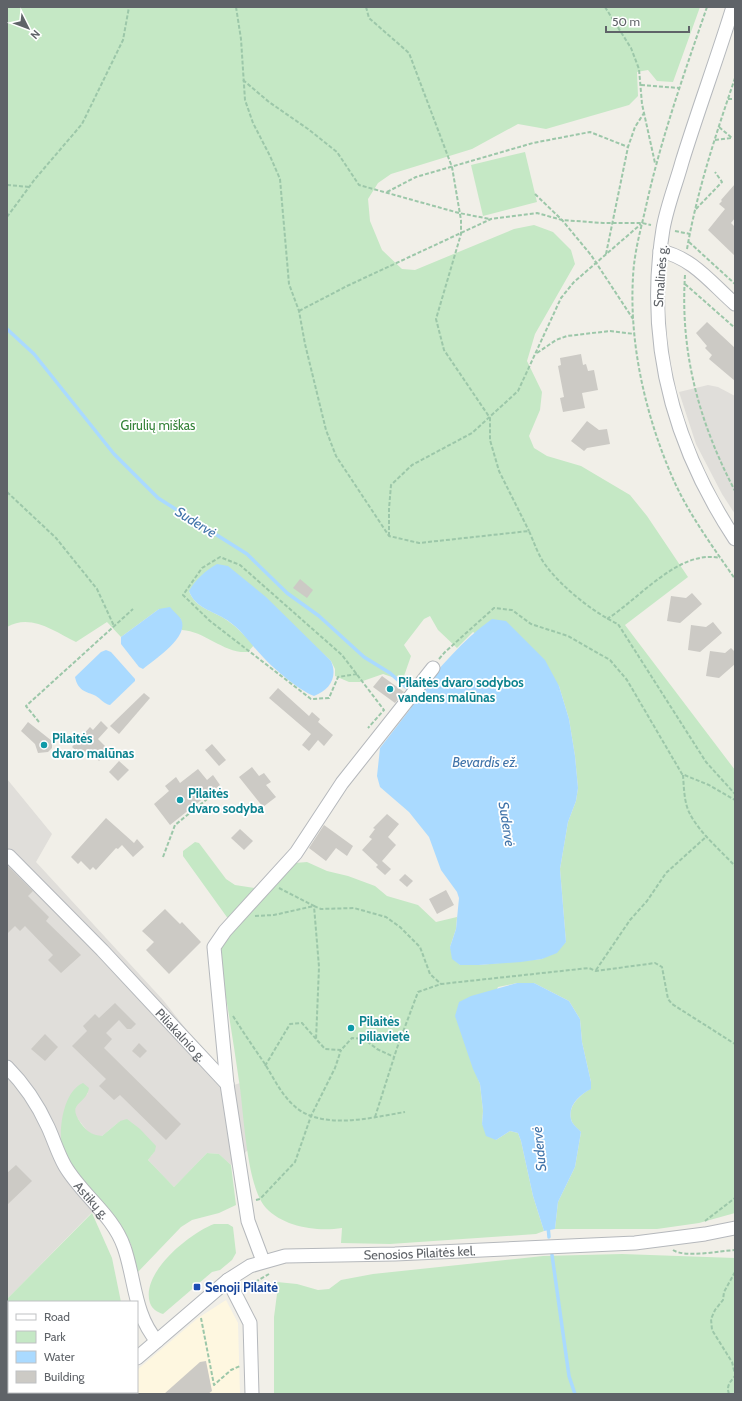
<svg xmlns="http://www.w3.org/2000/svg" width="742" height="1401" font-family="Cabin,sans-serif">
	<style>
		.commercial { fill: #fef7e0 }
		.industrial { fill: #e0deda }
		.green { fill: #c5e8c5 }
		.water { fill: #aadaff }
		.lines { fill: none; stroke-linecap: round; stroke-linejoin: round }
		.stream { stroke: #aadaff; stroke-width: 3.5 }
		.building { fill: #cccac5 }
		.street-casing { stroke: #b5b8bc; stroke-width: 15 }
		.path { stroke: #9cc7a9; stroke-width: 2; stroke-dasharray: 4 2; stroke-linecap: butt }
		.street { stroke: #fff; stroke-width: 13 }
		.culture-dot { fill: #0f9aa8; stroke: #fff; stroke-width: 1.5 }
		.transit-dot { fill: #1a4fb4; stroke: #fff; stroke-width: 1.5 }
		.labels { text-anchor: middle; stroke-width: 3.5; stroke-linejoin: round; paint-order: stroke }
		.street-label { font-size: 13px; fill: #5f6368; stroke: #fff }
		.park-label { font-size: 13px; fill: #348238; stroke: #fff }
		.culture-label { font-size: 13px; font-weight: bold; fill: #0d838f; stroke: #fff; text-anchor: start }
		.transit-label { font-size: 13px; font-weight: bold; fill: #164399; stroke: #fff; text-anchor: start }
		.water-label { font-size: 14px; font-style: italic; fill: #4174aa; stroke: #fff }
	</style>
	<rect width="100%" height="100%" fill="#f1efe8"/>
	<polygon class="commercial" points="226,1300 238,1323 240,1394 109,1394 111,1392 137,1392 137,1370 198,1318"/>
	<g class="industrial">
		<polygon points="708,385 718,387 735,396 735,514 722,494 696,444 679,392"/>
		<polygon points="7,779 52,834 36,862 163,1000 231,1086 240,1083 248,1150 231,1165 219,1154 207,1153 174,1187 148,1160 154,1152 120,1121 102,1136 95,1136 88,1132 75,1115 75,1109 78,1102 88,1093 68,1100 101,1203 7,1299"/>
	</g>
	<g class="green">
		<path d="M7,7H700L673,82L657,81L648,70L637,72L638,96L629,105L546,129L518,124L472,149L391,174L378,183L368,199L370,221L382,250L402,269L415,270L514,229L534,225L553,232L571,250L575,264L535,334L527,361L542,392L540,410L529,436L534,448L547,456L581,466L630,495L647,516L688,577L625,625L735,770V1213L699,1223L657,1229H555L558,1202L575,1167L581,1132C578,1129 574,1126 572,1122C566,1107 579,1096 590,1089L591,1082L582,1042L580,1019L569,1001L534,983H517L498,987L467,1050L480,1084L483,1111L482,1124L496,1140L510,1131L518,1133L521,1141L533,1196L544,1231L536,1234L390,1244L341,1243L342,1228C317,1232 284,1227 266,1208C246,1186 244,1111 239,1081C233,1039 226,997 219,955L221,946L234,927L183,856V851L195,842L199,843L226,879L235,885L268,890L295,863L307,862L327,871L348,876L375,886L387,896L418,905L436,922L457,917L456,929L450,947L460,965H479L542,959L566,942L560,869L568,822L576,801L578,788L575,756L569,719L559,686L473,632L457,648L438,630L430,616L424,619L404,645L411,656L404,676L392,677L383,674L360,682H349L335,676V669L331,661L304,636L189,591C195,609 215,611 228,621C238,628 246,637 254,645L248,652C224,654 205,631 182,630L181,619L159,609L121,637L107,622L76,642C55,632 31,613 7,627Z"/>
		<polygon points="525,152 537,202 483,216 471,165"/>
		<path d="M83,1083L89,1088C86,1106 64,1102 83,1126C89,1133 93,1135 102,1136L120,1121L127,1119L140,1129L156,1146L155,1151L148,1160L174,1187L207,1153L219,1154L231,1165L236,1205L219,1213L192,1220L181,1227L136,1274L131,1244L116,1221L69,1163C65,1155 61,1147 61,1139C60,1121 65,1091 83,1083Z"/>
		<polygon points="92,1213 112,1258 121,1302 9,1302 9,1392 83,1392 81,1394 7,1394 7,1299"/>
		<path d="M214,1224H228L233,1227L236,1253L232,1260L220,1270L212,1272L163,1314C157,1312 152,1309 150,1303C140,1273 190,1233 214,1224Z"/>
		<polygon points="622,1254 735,1258 735,1394 274,1394 274,1317 277,1294 273,1287 277,1282 297,1284 318,1290 329,1289 341,1280 373,1274 543,1256"/>
	</g>
	<g class="water">
		<path d="M217,564L228,566L266,597L331,661C338,677 330,690 314,696C299,690 275,670 263,657C251,645 242,630 227,620C213,611 195,608 189,591C195,580 206,570 217,564Z"/>
		<path d="M170,607C173,611 178,615 181,619C190,637 155,659 143,669L139,667L121,644V637L159,609Z"/>
		<path d="M492,619L506,621L545,660L559,686L569,719L575,756L578,788L576,801L568,822L560,869L566,942L557,953L542,959L521,962L479,965H460L452,959L450,947L456,929L459,898L457,892L441,870L429,837L409,812L380,787L377,776L380,748L411,708V704L416,696C440,668 462,640 492,619Z"/>
		<path d="M106,650L111,652L135,679V681L110,705C104,704 101,699 96,696C85,691 78,691 75,677L101,652Z"/>
		<path d="M517,983H534L569,1001L580,1019L582,1042L591,1082V1089C579,1095 566,1107 572,1122C574,1126 579,1129 581,1132L575,1167L558,1202L555,1229L544,1231L533,1196L521,1141L518,1133L510,1131L496,1140L486,1136L482,1124L483,1111L480,1084L473,1069L455,1016L459,1002L471,996Z"/>
	</g>
	<g class="lines">
		<g class="stream">
			<polyline points="7,329 34,354 114,454 158,498 247,554 287,593 319,616 364,657 390,673 408,689"/>
			<polyline points="548,1226 549,1237"/>
			<polyline points="552,1255 569,1376 575,1394"/>
		</g>
	</g>
	<g class="building">
		<polygon points="735,184 735,218 731,223 735,227 735,256 708,230 725,209 719,204 722,201 721,200"/>
		<polygon points="707,322 735,348 735,381 709,359 712,355 705,348 707,346 696,333"/>
		<polygon points="581,354 583,365 586,364 588,371 594,370 598,390 582,393 585,408 563,412 560,398 564,397 558,366 561,365 560,358"/>
		<polygon points="587,421 599,430 607,429 610,444 587,448 584,451 571,441"/>
		<polygon points="300,579 313,590 307,598 293,588"/>
		<polygon points="692,593 702,604 680,623 667,621 671,596 686,598"/>
		<polygon points="713,622 722,633 700,652 688,650 691,625 706,627"/>
		<polygon points="731,648 735,652 735,664 719,678 706,676 710,651 725,653"/>
		<polygon points="382,676 404,692 395,703 373,687"/>
		<polygon points="278,688 309,716 312,712 320,719 318,722 333,735 324,746 318,740 309,751 302,745 311,734 269,698"/>
		<polygon points="144,693 150,698 119,734 110,726"/>
		<polygon points="101,721 108,728 98,739 109,750 99,761 88,749 82,756 72,747 90,727 93,730"/>
		<polygon points="28,722 52,741 52,748 48,752 38,753 35,744 21,731"/>
		<polygon points="212,744 226,760 219,766 205,750"/>
		<polygon points="119,761 129,770 118,781 109,772"/>
		<polygon points="252,767 259,776 264,773 271,782 266,785 276,797 263,807 239,777"/>
		<polygon points="198,769 207,780 213,775 220,785 170,825 154,804 169,791 165,786 176,777 180,783"/>
		<polygon points="387,814 399,824 388,837 396,845 382,861 391,869 385,875 376,867 378,865 362,850 372,839 369,837 375,829 373,828"/>
		<polygon points="106,818 134,843 137,839 144,847 133,857 122,845 118,849 116,848 96,870 93,867 90,870 81,861 78,864 71,857"/>
		<polygon points="324,825 353,846 347,856 336,848 326,861 309,848"/>
		<polygon points="240,829 253,841 244,850 231,838"/>
		<polygon points="7,865 33,891 28,896 49,917 46,921 81,955 61,973 48,960 53,955 25,926 20,931 15,926 7,934"/>
		<polygon points="405,874 413,881 407,887 399,880"/>
		<polygon points="446,890 454,905 437,914 429,899"/>
		<polygon points="165,909 180,924 182,922 201,942 169,974 146,950 154,942 142,931"/>
		<polygon points="115,1003 136,1024 131,1029 127,1029 119,1020 106,1033 112,1039 104,1048 181,1124 166,1140 120,1095 114,1100 99,1086 106,1079 72,1046 87,1031 83,1026 95,1014 99,1018"/>
		<polygon points="45,1034 58,1047 45,1061 31,1049"/>
		<polygon points="139,1043 147,1051 140,1058 132,1051"/>
		<polygon points="16,1165 32,1181 7,1205 7,1173"/>
		<polygon points="206,1361 212,1391 208,1394 164,1394 200,1362"/>
	</g>
	<g class="lines">
		<defs>
			<g id="street">
				<path d="M733,7C717,59 698,110 682,162C676,184 667,206 663,229C645,341 673,445 735,539"/>
				<path d="M660,251C692,257 712,284 735,304"/>
				<path id="s1" d="M9,856L102,950L227,1084L248,1221L263,1261"/>
				<path id="s2" d="M7,1067C24,1084 38,1105 48,1127C54,1140 58,1154 65,1166C82,1195 113,1215 124,1247C135,1278 134,1315 157,1341"/>
				<polyline points="227,1084 214,947 225,931 296,853 342,783 433,668"/>
				<polyline points="228,1280 250,1323 252,1394"/>
				<path id="s3" d="M137,1358L228,1280L250,1266L285,1256L395,1254L635,1243L705,1234L735,1228"/>
				<polyline points="96,1394 99,1392"/>
			</g>
		</defs>
		<use href="#street" class="street-casing"/>
		<g class="path">
			<path d="M236,7L241,39L245,100L253,123L270,156L280,179L289,284L299,311L305,344L326,430L336,456L389,536L419,543L529,531C534,542 539,558 547,567C563,588 594,613 618,624L706,762L735,794"/>
			<polyline points="366,7 369,18 409,53 452,167 461,220 461,234 436,319 444,350 490,418 490,440 499,471 529,531"/>
			<polyline points="605,7 631,48 639,69 642,104 655,163"/>
			<path d="M707,7C684,74 660,141 645,211C640,232 634,254 633,277C629,345 646,418 674,481C690,516 713,547 735,579"/>
			<polyline points="243,80 269,102 308,129 337,152 359,185 459,213 490,219"/>
			<polyline points="641,85 679,88"/>
			<polyline points="728,99 735,99"/>
			<polyline points="715,140 732,138 719,127"/>
			<polyline points="7,185 30,187"/>
			<polyline points="387,192 416,177 533,143 590,132 628,147"/>
			<polyline points="535,194 562,220 591,255 633,319"/>
			<polyline points="696,209 722,182 715,172"/>
			<polyline points="7,217 35,179 82,124 123,40 129,7"/>
			<polyline points="675,231 690,234"/>
			<polyline points="689,242 735,284"/>
			<path d="M687,249C697,191 716,134 735,78"/>
			<polyline points="606,254 628,147 635,127 644,113"/>
			<path d="M685,275C680,353 699,422 735,491"/>
			<polyline points="685,284 735,328"/>
			<polyline points="299,311 347,286 491,219 537,213 562,220 603,223 642,223 651,225"/>
			<polyline points="537,353 556,340 567,336 610,331 635,334"/>
			<polyline points="7,492 56,538 97,589 114,626"/>
			<polyline points="389,536 389,509 391,485 412,465 472,433 518,391 561,298 574,282 641,224"/>
			<path d="M607,619C639,599 679,549 720,558"/>
			<polyline points="439,659 445,652 494,608 512,610 531,624 568,636 610,660 627,680 682,774 709,785 735,800"/>
			<polyline points="357,674 338,677 329,698 311,699 210,621 183,595 202,568 220,557 240,565 342,655 384,710 368,728"/>
			<polyline points="39,722 26,706 133,609"/>
			<path d="M683,775C684,788 684,803 690,814C699,832 721,851 735,866"/>
			<polyline points="163,857 175,825 221,788"/>
			<polyline points="279,888 314,906 319,967 316,1040"/>
			<polyline points="255,916 274,915 314,906 321,909 354,908 386,917 400,927 420,947 430,974 441,984"/>
			<polyline points="596,970 630,920 647,901 666,873 707,836"/>
			<path d="M233,1016C243,1032 254,1048 265,1064C277,1084 288,1108 311,1116C341,1126 375,1117 405,1112"/>
			<polyline points="265,1066 290,1024 302,1023 325,1049 341,1050 352,1038 364,1039 377,1049 394,1057"/>
			<polyline points="375,1117 397,1048 418,992 441,984 589,968 596,971 655,963 662,967 668,999 672,1004 735,1044"/>
			<polyline points="256,1200 260,1199 295,1162 311,1116 335,1068 341,1050"/>
			<polyline points="705,1221 735,1198"/>
			<path d="M673,1250C685,1258 720,1251 735,1250"/>
			<polyline points="735,1272 724,1292 723,1300 715,1310 711,1319 712,1330 732,1362 735,1374"/>
			<polyline points="245,1288 269,1274"/>
			<polyline points="201,1318 214,1385 231,1370 240,1366"/>
			<path d="M729,1394C726,1386 730,1382 735,1376"/>
		</g>
		<use href="#street" class="street"/>
	</g>
	<g class="culture-dot">
		<circle cx="390" cy="689" r="4"/>
		<circle cx="44" cy="745" r="4"/>
		<circle cx="180" cy="800" r="4"/>
		<circle cx="351" cy="1028" r="4"/>
	</g>
	<rect class="transit-dot" x="193" y="1283" width="8" height="8" rx="2"/>
	<g class="labels">
		<g class="street-label">
			<text transform="translate(660 276) rotate(-86)" y="5">Smalinės g.</text>
			<text dy="5" stroke="none"><textPath href="#s1" startOffset="248">Piliakalnio g.</textPath></text>
			<text dy="5" stroke="none"><textPath href="#s2" startOffset="159">Astikų g.</textPath></text>
			<text dy="5" stroke="none"><textPath href="#s3" startOffset="317">Senosios Pilaitės kel.</textPath></text>
		</g>
		<g class="park-label">
			<text x="158" y="430">Girulių miškas</text>
		</g>
		<g class="culture-label">
			<text x="398" y="687">Pilaitės dvaro sodybos<tspan x="398" dy="15">vandens malūnas</tspan></text>
			<text x="52" y="743">Pilaitės<tspan x="52" dy="15">dvaro malūnas</tspan></text>
			<text x="188" y="798">Pilaitės<tspan x="188" dy="15">dvaro sodyba</tspan></text>
			<text x="359" y="1026">Pilaitės<tspan x="359" dy="15">piliavietė</tspan></text>
		</g>
		<g class="transit-label">
			<text x="205" y="1292">Senoji Pilaitė</text>
		</g>
		<g class="water-label">
			<text transform="translate(196 522) rotate(32)" y="5">Sudervė</text>
			<text x="485" y="767">Bevardis ež.</text>
			<text transform="translate(507 824) rotate(81)" y="5">Sudervė</text>
			<text transform="translate(539 1149) rotate(-96)" y="5">Sudervė</text>
		</g>
	</g>
	<rect width="742" height="1401" fill="none" stroke="#5f6368" stroke-width="16"/>
	<rect x="8" y="1301" width="130" height="92" fill="#ffffff" stroke="#bfc1c3"/>
	<rect x="16" y="1314" width="20" height="6" fill="#ffffff" stroke="#bfc1c3"/>
	<text x="44" y="1321" font-size="12" fill="#5f6368">Road</text>
	<rect x="16" y="1331" width="20" height="12" fill="#c5e8c5" stroke="#bfc1c3"/>
	<text x="44" y="1341" font-size="12" fill="#5f6368">Park</text>
	<rect x="16" y="1351" width="20" height="12" fill="#aadaff" stroke="#bfc1c3"/>
	<text x="44" y="1361" font-size="12" fill="#5f6368">Water</text>
	<rect x="16" y="1371" width="20" height="12" fill="#cccac5" stroke="#bfc1c3"/>
	<text x="44" y="1381" font-size="12" fill="#5f6368">Building</text>
	<g transform="translate(28 28) rotate(132)" stroke="#ffffff" stroke-width="3" paint-order="stroke">
	<path d="M0-3L7 15L0 10L-7 15Z" fill="#5f6368"/>
	<text y="-6" font-size="11" font-weight="bold" text-anchor="middle" fill="#5f6368">N</text>
	</g>
	<path d="M606 26v6h83v-6" fill="none" stroke="#5f6368" stroke-width="2"/>
	<text x="612" y="26" font-size="12" fill="#5f6368" stroke="#ffffff" stroke-width="3" paint-order="stroke">50 m</text>
</svg>
